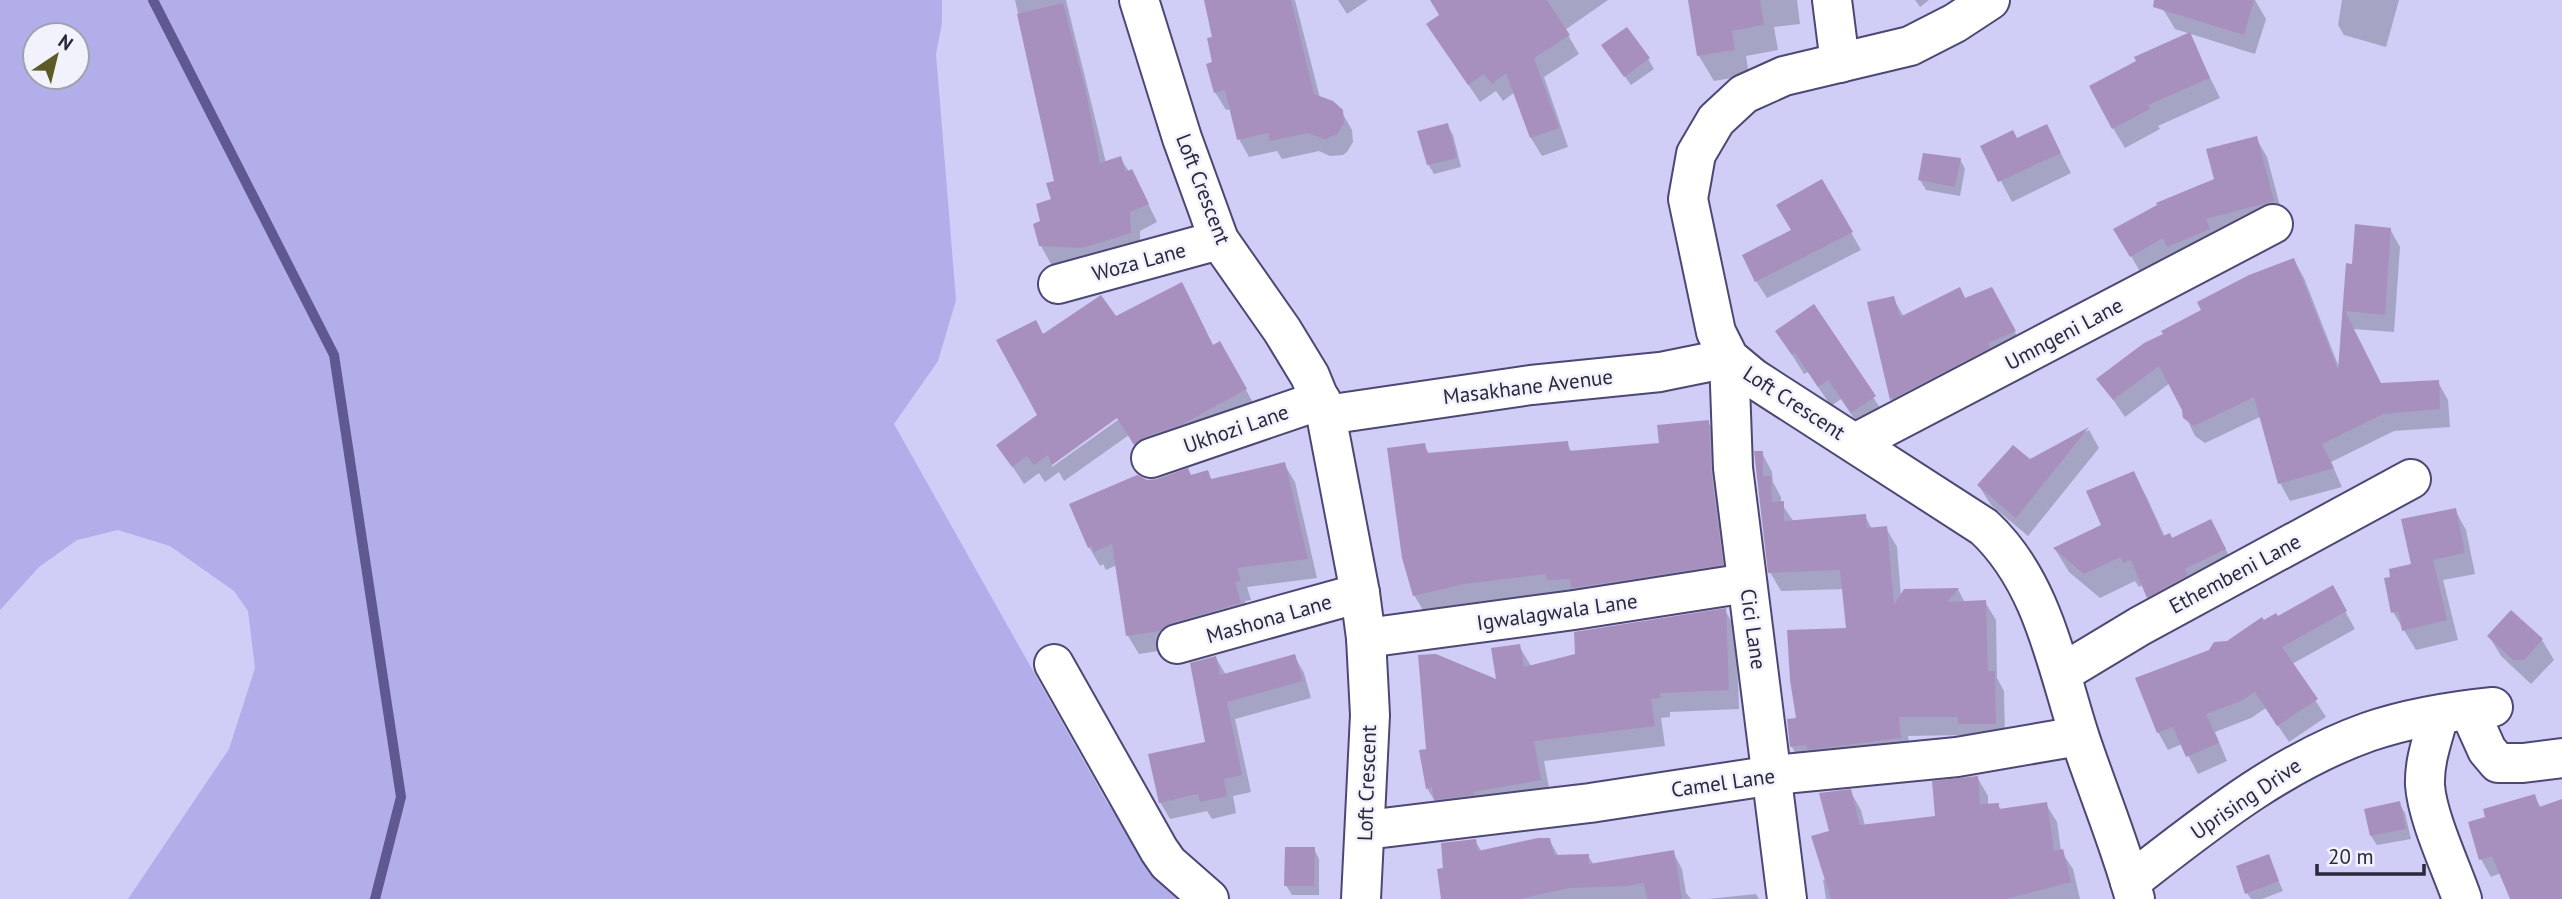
<svg xmlns="http://www.w3.org/2000/svg" width="2562" height="899" font-family="'PT Sans',sans-serif">
	<style>
		.green { fill: #b2aee9; fill-rule: evenodd }
		.shadow { fill: #0003; fill-rule: evenodd }
		.lines { fill: none; stroke-linecap: round; stroke-linejoin: round }
		.stream { stroke: #5f5891; stroke-width: 10 }
		.building { fill: #a790be }
		.minor-casing { stroke: #4c4873; stroke-width: 42 }
		.minor { stroke: #fff; stroke-width: 38 }
		.labels { text-anchor: middle; stroke-width: 5; stroke-linejoin: round; paint-order: stroke }
		.street-label { font-size: 21px; fill: #2a283c; stroke: #f2f2fc }
	</style>
	<rect width="100%" height="100%" fill="#d0cdf7"/>
	<path class="green" d="M0,0H942V23L936,54L956,300L938,361L894,424L1108,804L1185,899H128L229,749L255,668L248,611L234,591L170,546L118,530L77,540L39,567L0,610ZM35,35H77V77H35Z"/>
	<g class="shadow">
		<polygon points="1015,0 1066,0 1106,163 1120,158 1141,189 1157,222 1140,231 1140,251 1093,265 1051,264 1041,246 1043,222 1054,201 1057,182"/>
		<polygon points="1206,0 1295,0 1320,98 1341,111 1352,130 1353,142 1347,152 1343,155 1330,156 1319,151 1282,159 1277,151 1249,157 1239,139 1232,109 1226,110 1215,92 1214,38"/>
		<polygon points="1338,0 1368,0 1347,14"/>
		<polygon points="1450,0 1608,0 1565,30 1579,54 1544,77 1568,147 1542,156 1531,138 1515,92 1503,101 1496,91 1480,102 1428,25 1441,15"/>
		<polygon points="1689,0 1797,0 1800,24 1774,27 1778,50 1746,56 1749,75 1714,81 1699,56"/>
		<polygon points="1915,0 1929,0 1920,7"/>
		<polygon points="2166,0 2255,0 2266,19 2255,54 2175,29 2163,9"/>
		<polygon points="2342,0 2399,0 2386,47 2344,35 2338,25"/>
		<polygon points="2189,35 2220,98 2158,126 2160,129 2125,148 2113,128"/>
		<polygon points="1609,55 1648,59 1654,69 1631,85"/>
		<polygon points="1447,125 1453,135 1461,167 1434,174 1428,164"/>
		<polygon points="2256,138 2267,157 2284,221 2142,275 2116,230 2216,180"/>
		<polygon points="2017,140 2057,146 2071,173 2012,202 1983,147"/>
		<polygon points="1960,159 1965,169 1960,196 1926,190 1920,180"/>
		<polygon points="1822,181 1861,250 1767,298 1756,281 1793,231"/>
		<polygon points="2390,229 2400,247 2394,332 2353,329 2381,385 2438,382 2448,400 2450,427 2394,431 2331,462 2342,487 2290,501 2280,483 2262,416 2205,443 2195,436 2170,383 2125,417 2099,379 2294,260 2304,278 2340,370 2348,265 2354,266"/>
		<polygon points="1991,290 2025,350 1902,418 1892,399 1869,303 1893,298 1904,317 1965,300"/>
		<polygon points="1814,307 1886,417 1863,432 1841,399 1831,406 1808,372 1804,374 1777,331"/>
		<path d="M1116,319L1214,346L1220,343L1256,408L1145,462L1129,435L1064,481L1059,472L1045,482L1039,473L1024,484L999,446L1039,415L1043,336ZM1123,412L1125,415L1052,467V463Z"/>
		<polygon points="1708,422 1720,442 1733,584 1556,593 1476,603 1426,615 1414,595 1424,445 1430,455 1567,443 1572,453 1660,445"/>
		<polygon points="2089,430 2099,448 2028,536 1991,505 1979,486"/>
		<polygon points="1756,453 1762,453 1772,472 1773,482 1781,497 1781,503 1794,522 1865,516 1872,529 1886,528 1897,547 1901,597 1958,589 1965,603 1985,602 1996,620 1997,678 2004,691 2005,742 1971,742 1967,735 1908,736 1911,756 1802,765 1792,747 1798,719 1848,629 1844,589 1781,591 1770,572"/>
		<polygon points="1284,464 1295,482 1317,578 1247,587 1251,600 1245,601 1251,622 1171,649 1139,654 1128,636 1117,565 1106,570 1103,564 1100,566 1089,547 1147,481 1191,477 1207,472 1212,480"/>
		<polygon points="2134,473 2147,498 2165,537 2172,540 2224,546 2238,574 2162,621 2143,585 2139,587 2135,581 2100,598 2069,572 2055,549 2103,526"/>
		<polygon points="2455,510 2466,530 2475,574 2443,580 2458,640 2416,650 2393,612 2392,578 2413,565"/>
		<polygon points="2332,588 2355,629 2292,664 2326,717 2289,742 2266,708 2251,718 2215,732 2227,761 2198,774 2182,744 2168,750 2158,732 2228,643"/>
		<polygon points="1725,610 1736,630 1739,709 1670,712 1670,717 1661,718 1665,746 1544,761 1551,799 1439,808 1427,788 1428,750 1498,682 1519,646 1531,666 1577,655"/>
		<polygon points="2489,636 2542,640 2554,660 2531,684 2501,656"/>
		<polygon points="1295,657 1304,673 1311,698 1235,719 1251,792 1233,796 1236,813 1212,819 1207,811 1170,819 1160,802 1208,743 1216,658 1226,675"/>
		<polygon points="1977,777 1988,796 1988,805 1998,805 2001,810 2046,804 2057,822 2061,851 2073,869 2080,899 1826,899 1823,880 1827,879 1831,832 1850,791 1861,810 1865,826 1937,817"/>
		<polygon points="2534,796 2541,808 2562,801 2562,899 2512,899 2501,873 2491,877 2481,859 2487,818"/>
		<polygon points="2399,803 2405,813 2411,839 2377,845 2371,836"/>
		<polygon points="1548,838 1559,857 1588,856 1594,865 1673,852 1682,869 1686,893 1691,899 1443,899 1445,869 1475,841 1482,852"/>
		<polygon points="1314,849 1319,859 1319,895 1292,895 1286,885"/>
		<polygon points="2268,856 2283,891 2262,899 2251,899 2247,893"/>
		<polygon points="1756,894 1759,899 1708,899"/>
	</g>
	<g class="lines">
		<polyline class="stream" points="153,0 334,355 401,797 375,899"/>
	</g>
	<g class="building">
		<polygon points="1204,0 1291,0 1314,94 1333,101 1343,110 1344,123 1337,134 1325,139 1307,133 1270,141 1268,133 1237,140 1225,90 1214,93 1206,64 1212,62 1207,38 1212,37"/>
		<polygon points="1430,0 1547,0 1570,35 1534,58 1559,128 1530,138 1506,73 1492,84 1484,74 1468,85 1426,24 1439,15"/>
		<polygon points="1688,0 1760,0 1764,25 1732,31 1735,50 1697,56"/>
		<polygon points="2154,0 2254,0 2244,35 2153,7"/>
		<polygon points="1063,3 1086,92 1100,163 1121,156 1126,172 1132,169 1149,204 1130,212 1131,233 1082,248 1039,246 1033,224 1040,221 1036,204 1051,199 1046,183 1054,181 1017,14"/>
		<polygon points="1627,27 1650,58 1624,77 1601,45"/>
		<polygon points="2190,32 2210,78 2148,105 2150,109 2112,129 2089,86 2136,61 2134,57"/>
		<polygon points="1448,123 1457,158 1427,165 1417,131"/>
		<polygon points="2047,124 2061,153 1998,182 1980,146 2013,130 2017,138"/>
		<polygon points="2257,136 2274,201 2206,219 2210,229 2167,247 2163,238 2130,257 2113,229 2157,205 2156,203 2214,179 2206,149"/>
		<polygon points="1923,153 1961,158 1955,187 1918,180"/>
		<polygon points="1822,179 1853,232 1755,282 1742,255 1791,230 1776,205"/>
		<polygon points="2355,224 2391,228 2385,315 2345,311 2381,383 2439,380 2440,409 2383,414 2322,444 2334,468 2278,484 2254,397 2194,426 2183,418 2182,410 2159,366 2113,400 2096,379 2144,343 2163,334 2161,331 2201,310 2197,302 2249,275 2294,258 2338,370 2346,263 2352,264"/>
		<polygon points="1182,282 1213,345 1220,341 1247,389 1183,424 1144,437 1134,445 1117,418 1052,465 1048,455 1034,465 1027,456 1012,467 996,445 1037,415 996,340 1036,320 1043,334 1101,295 1116,316"/>
		<polygon points="1960,287 1965,298 1992,287 2016,331 1988,343 1990,348 1890,400 1867,302 1894,296 1900,317"/>
		<polygon points="1814,304 1876,396 1851,413 1828,380 1818,387 1795,353 1792,355 1775,331"/>
		<polygon points="1709,420 1711,471 1723,565 1571,588 1570,579 1547,580 1546,574 1464,584 1413,596 1402,558 1387,448 1425,443 1427,453 1568,441 1569,451 1659,443 1657,425"/>
		<polygon points="2089,427 2016,518 1977,485 2013,445 2030,459"/>
		<polygon points="1754,451 1763,451 1763,476 1771,476 1772,502 1784,501 1784,521 1866,514 1867,528 1887,526 1894,605 1904,589 1959,588 1947,602 1986,600 1988,671 1995,671 1996,724 1958,724 1958,717 1899,717 1901,738 1808,750 1806,745 1790,747 1787,719 1796,718 1790,680 1787,630 1846,628 1840,570 1768,573"/>
		<polygon points="1285,462 1308,559 1237,568 1241,581 1235,582 1241,603 1171,623 1160,631 1126,636 1112,544 1094,552 1092,546 1088,548 1069,504 1137,475 1147,480 1157,479 1188,468 1191,475 1208,470 1211,479"/>
		<polygon points="2134,471 2163,536 2170,533 2172,538 2211,519 2226,549 2185,569 2188,575 2147,598 2131,560 2123,563 2121,557 2084,574 2053,548 2101,525 2086,491"/>
		<polygon points="2456,508 2465,553 2433,560 2447,620 2402,631 2398,611 2391,613 2384,578 2390,577 2389,569 2411,564 2401,519"/>
		<polygon points="2333,585 2347,611 2282,647 2318,699 2277,726 2255,692 2241,701 2206,714 2219,743 2186,757 2173,727 2157,733 2135,678 2209,650 2214,642 2227,641 2262,617 2264,620 2276,613 2278,616"/>
		<polygon points="1726,608 1729,690 1660,693 1660,698 1651,699 1655,726 1534,741 1541,780 1473,792 1474,795 1434,800 1432,787 1426,789 1419,750 1426,749 1418,655 1436,654 1496,679 1491,648 1520,644 1524,667 1575,654 1574,632"/>
		<polygon points="2511,610 2543,639 2524,660 2513,660 2487,636"/>
		<polygon points="1295,654 1303,681 1227,702 1242,775 1224,779 1227,796 1200,802 1198,794 1159,803 1148,754 1205,742 1190,663 1216,656 1220,675"/>
		<polygon points="1978,776 1980,804 1999,803 1999,809 2047,802 2054,851 2063,849 2071,882 2006,899 1831,899 1811,836 1829,831 1819,793 1851,789 1860,825 1935,816 1932,781"/>
		<polygon points="2535,794 2539,807 2562,799 2562,899 2510,899 2492,856 2479,860 2468,822 2485,817 2483,809"/>
		<polygon points="2400,801 2406,829 2370,836 2364,809"/>
		<polygon points="1538,838 1550,838 1554,855 1589,854 1589,864 1674,850 1682,899 1647,899 1644,883 1626,886 1569,888 1520,899 1441,899 1437,869 1443,868 1441,843 1476,839 1478,851"/>
		<polygon points="1285,847 1315,847 1314,886 1284,886"/>
		<polygon points="2269,854 2279,881 2245,894 2236,866"/>
	</g>
	<g class="lines">
		<defs>
			<g id="minor">
				<polyline points="1139,0 1182,138 1219,240 1282,330 1310,376 1326,415 1360,593 1366,638 1370,715 1361,899"/>
				<polyline points="1832,0 1840,63"/>
				<path d="M1990,0L1955,23L1910,46L1784,76L1744,94L1716,120L1696,154L1688,199L1716,332L1729,358L1753,378L1984,527C2043,582 2056,664 2080,738C2098,792 2120,844 2135,899"/>
				<polyline points="1058,284 1219,240"/>
				<polyline points="1326,415 1531,385 1660,372 1729,358 1733,468 1787,899"/>
				<polyline points="1855,443 2273,224"/>
				<polyline points="1151,458 1321,400"/>
				<polyline points="1366,638 1574,610 1747,583"/>
				<polyline points="1177,644 1360,593"/>
				<polyline points="1054,664 1159,850 1168,863 1209,899"/>
				<polyline points="2062,673 2140,626 2411,479"/>
				<polyline points="2469,710 2487,750 2498,763 2523,763 2562,758"/>
				<path d="M2439,715C2433,738 2424,761 2425,785C2427,817 2451,867 2462,899"/>
				<polyline points="1366,830 1590,803 1774,775 1957,757 2079,736"/>
				<path d="M2130,882C2205,824 2278,764 2368,732C2406,719 2453,711 2493,707"/>
			</g>
		</defs>
		<use href="#minor" class="minor-casing"/>
		<use href="#minor" class="minor"/>
	</g>
	<g class="labels">
		<g class="street-label">
			<text transform="translate(1203 189) rotate(69)" y="7">Loft Crescent</text>
			<text transform="translate(1139 262) rotate(-15)" y="7">Woza Lane</text>
			<text transform="translate(2064 334) rotate(-28)" y="7">Umngeni Lane</text>
			<text transform="translate(1528 387) rotate(-7)" y="7">Masakhane Avenue</text>
			<text transform="translate(1794 403) rotate(33)" y="7">Loft Crescent</text>
			<text transform="translate(1236 429) rotate(-19)" y="7">Ukhozi Lane</text>
			<text transform="translate(2235 574) rotate(-28)" y="7">Ethembeni Lane</text>
			<text transform="translate(1557 612) rotate(-8)" y="7">Igwalagwala Lane</text>
			<text transform="translate(1269 619) rotate(-16)" y="7">Mashona Lane</text>
			<text transform="translate(1753 629) rotate(82)" y="7">Cici Lane</text>
			<text transform="translate(1367 783) rotate(-88)" y="7">Loft Crescent</text>
			<text transform="translate(1723 783) rotate(-8)" y="7">Camel Lane</text>
			<text transform="translate(2246 799) rotate(-34)" y="7">Uprising Drive</text>
		</g>
	</g>
	<g transform="translate(56 56) rotate(35)"><circle r="33" fill="#f2f2fc" stroke="#a2a1af" stroke-width="2"/>
	<path d="M0-5L12 26L0 18L-12 26Z" fill="#5c5b27"/>
	<text y="-10" font-size="19" font-weight="bold" text-anchor="middle" fill="#2a283c">N</text>
	</g>
	<path d="M2317 864v10h107v-10" fill="none" stroke="#2a283c" stroke-width="3.5"/>
	<text x="2328" y="864" font-size="21" fill="#2a283c" stroke="#f2f2fc" stroke-width="5" paint-order="stroke">20 m</text>
</svg>
